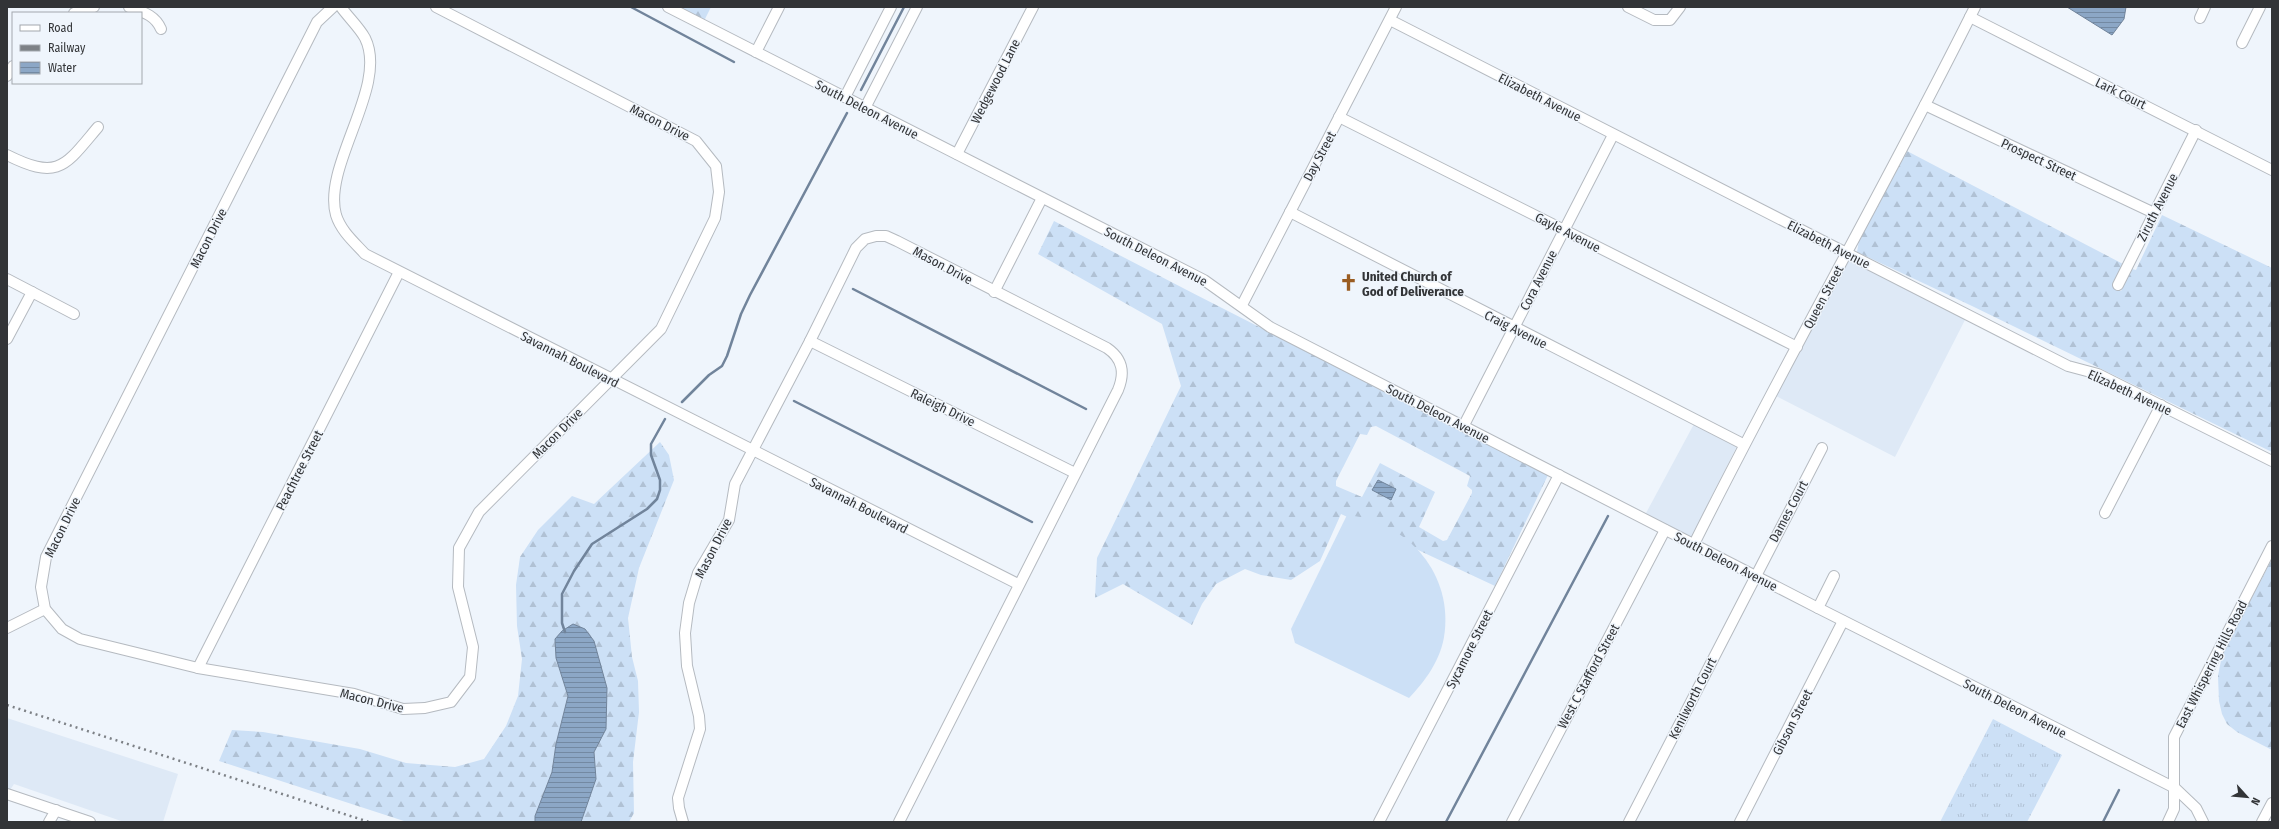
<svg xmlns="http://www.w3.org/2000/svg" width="2279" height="829" font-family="'Fira Sans Condensed',sans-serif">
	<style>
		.built { fill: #dee9f6 }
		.grass { fill: url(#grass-tufts) }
		.forest { fill: url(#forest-firs); fill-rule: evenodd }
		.pitch { fill: #cce0f6 }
		.water { fill: url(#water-rules); stroke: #71849b }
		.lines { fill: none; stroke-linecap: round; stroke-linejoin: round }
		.stream { stroke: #71849b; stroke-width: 2.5 }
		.minor-casing { stroke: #b5bac0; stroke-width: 12 }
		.minor { stroke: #fff; stroke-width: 10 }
		.rail { stroke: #7d8186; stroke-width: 2.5; stroke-dasharray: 2 4; stroke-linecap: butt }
		.labels { text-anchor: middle; stroke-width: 3; stroke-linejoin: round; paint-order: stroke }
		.street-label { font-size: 13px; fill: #323437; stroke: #eff5fc }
		.poi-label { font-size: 13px; font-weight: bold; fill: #323437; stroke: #eff5fc; text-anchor: start }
	</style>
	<defs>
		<pattern id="grass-tufts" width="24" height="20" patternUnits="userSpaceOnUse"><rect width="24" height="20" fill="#cce0f6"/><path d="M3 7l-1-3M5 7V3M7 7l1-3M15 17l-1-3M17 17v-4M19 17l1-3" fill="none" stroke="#b0c1d4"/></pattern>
		<pattern id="forest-firs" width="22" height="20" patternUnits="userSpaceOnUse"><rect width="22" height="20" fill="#cce0f6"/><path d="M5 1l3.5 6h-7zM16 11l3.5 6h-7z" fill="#b0c1d4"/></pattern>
		<pattern id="water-rules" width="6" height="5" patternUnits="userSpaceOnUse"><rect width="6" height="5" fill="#8ca7c6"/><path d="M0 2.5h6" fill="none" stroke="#7389a2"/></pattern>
	</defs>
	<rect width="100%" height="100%" fill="#eff5fc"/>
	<g class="built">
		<polygon points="1849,258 1966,318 1895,457 1776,396"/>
		<polygon points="1694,424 1737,446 1691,538 1645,515"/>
		<polygon points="7,718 178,774 163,822 124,822 14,784 10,790 7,789"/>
	</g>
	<polygon class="grass" points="1993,719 2062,755 2027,822 1940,822"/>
	<g class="forest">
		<polygon points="677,7 711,7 704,21"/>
		<polygon points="1907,151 2123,264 2112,286 2121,291 2132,269 2136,270 2162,215 2272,268 2272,452 1972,306 1857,252 1859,240"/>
		<path d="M1054,221C1218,307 1384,390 1548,475L1495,586L1341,514L1320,561L1291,580L1261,575L1245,569L1216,584L1202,604L1192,625L1123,584L1095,598L1097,558L1181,386L1162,324L1038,254ZM1376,426L1470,476L1467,486L1472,490V493L1447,540L1443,541L1419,527L1435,492L1380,463L1362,497L1336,486V481L1360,434L1367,435L1371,427Z"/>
		<polygon points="660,442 669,455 674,480 639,568 628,618 632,657 638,681 639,712 633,762 634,813 629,822 581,822 596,779 594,752 606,729 555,639 556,658 568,696 556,744 552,772 535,816 535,822 407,822 219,761 232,730 263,732 331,744 360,749 406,763 455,767 484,759 506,726 518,696 522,659 517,626 516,585 520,557 538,530 572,496 594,504"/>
		<polygon points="2272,559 2272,750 2237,732 2227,724 2222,714 2219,701 2218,676 2222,655"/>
	</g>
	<path class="pitch" d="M1347,515C1409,522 1454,575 1444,637C1440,661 1425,681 1409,698L1295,643L1291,629Z"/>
	<g class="water">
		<polygon points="2067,7 2126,7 2124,19 2112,35"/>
		<polygon points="1378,480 1396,489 1391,500 1372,490"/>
		<polygon points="573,624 585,629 594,641 607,688 606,729 594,752 596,779 581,822 535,822 535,816 552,772 556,744 568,696 556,658 555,639 562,631"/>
	</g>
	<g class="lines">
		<g class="stream">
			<polyline points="631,7 734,62"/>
			<polyline points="861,90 904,7"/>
			<polyline points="853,289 1086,409"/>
			<polyline points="794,401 1032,522"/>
			<polyline points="682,402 709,375 722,366 727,356 741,314 750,295 847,113"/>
			<polyline points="565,632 562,623 562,594 574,571 592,544 647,509 657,499 660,490 660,480 651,455 651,444 665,419"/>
			<polyline points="1446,822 1608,516"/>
			<polyline points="2103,822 2119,790"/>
		</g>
		<defs>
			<g id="minor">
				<path d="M129,7C143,12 155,15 161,29"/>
				<polyline points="333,7 317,22 46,557 41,587 45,609 62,629 80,639 198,668 354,694 403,709 425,708 451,702 470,677 473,647 458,587 459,548 479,512 661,329 715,218 719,192 716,166 696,141 436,7"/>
				<path d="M341,7C348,17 359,27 365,38C389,86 322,165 336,215C341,231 354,242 365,254L1018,584"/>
				<polyline points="668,7 1204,280 1270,327 1818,608 2175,788 2196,808 2203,822"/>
				<polyline points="1628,7 1654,20 1670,20 1680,7"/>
				<polyline points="74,13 94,7"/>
				<polyline points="1970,17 2272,170"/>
				<polyline points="2200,18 2205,7"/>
				<polyline points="1390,20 2068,366 2098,374 2272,461"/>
				<polyline points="2242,43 2260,7"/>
				<polyline points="756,52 779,7"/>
				<polyline points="7,76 13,66"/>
				<polyline points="845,97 891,7"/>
				<polyline points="1925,105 2154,213"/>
				<polyline points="865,108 917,7"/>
				<polyline points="1339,117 1797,347"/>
				<polyline points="957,154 1033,7"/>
				<path d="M7,155C59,181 65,166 98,127"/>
				<polyline points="1290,212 1743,444"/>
				<polyline points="7,279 74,314"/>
				<polyline points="2118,285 2196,130"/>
				<polyline points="994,292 1042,198"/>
				<polyline points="1242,305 1396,7"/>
				<polyline points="7,339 32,292"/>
				<polyline points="810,341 1075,473"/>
				<polyline points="1464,425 1613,135"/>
				<polyline points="2105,513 2161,405"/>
				<path d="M1694,544C1784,363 1885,188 1975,7"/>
				<polyline points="1818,608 1834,576"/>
				<polyline points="7,628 45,609"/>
				<polyline points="198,668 399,272"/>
				<polyline points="7,794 90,822"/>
				<polyline points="49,822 56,810"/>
				<path d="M683,822L679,808L678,798L700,729L699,716L687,666L685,633L689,603L698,573L729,520L735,484L810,341L856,248L865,239L876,236H886L897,241L1107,348C1123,359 1125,373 1118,390L899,822"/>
				<polyline points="1379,822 1559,475"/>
				<polyline points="1512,822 1665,530"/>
				<polyline points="1629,822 1822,448"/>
				<polyline points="1740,822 1843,621"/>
				<polyline points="2168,822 2174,809 2174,737 2272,546"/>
				<polyline points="2262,822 2272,803"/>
			</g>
		</defs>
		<use href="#minor" class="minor-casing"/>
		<use href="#minor" class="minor"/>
		<polyline class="rail" points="7,705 369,822"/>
	</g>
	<defs>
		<symbol id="church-bare" viewBox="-9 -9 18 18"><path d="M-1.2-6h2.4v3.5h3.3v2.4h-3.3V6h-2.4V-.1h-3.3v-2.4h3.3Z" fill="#9a5c21" stroke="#eff5fc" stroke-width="2.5" paint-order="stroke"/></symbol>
	</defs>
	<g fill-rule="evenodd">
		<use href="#church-bare" x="1336" y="270" width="25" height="25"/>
	</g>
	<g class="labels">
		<g class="street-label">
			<text transform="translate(995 81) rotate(-63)" y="5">Wedgewood Lane</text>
			<text transform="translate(2121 93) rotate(26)" y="5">Lark Court</text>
			<text transform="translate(1540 97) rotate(27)" y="5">Elizabeth Avenue</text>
			<text transform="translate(867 109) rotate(27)" y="5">South Deleon Avenue</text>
			<text transform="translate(660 122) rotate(27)" y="5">Macon Drive</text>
			<text transform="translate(1319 156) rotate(-62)" y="5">Day Street</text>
			<text transform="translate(2039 159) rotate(25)" y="5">Prospect Street</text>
			<text transform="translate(2157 207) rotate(-63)" y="5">Ziruth Avenue</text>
			<text transform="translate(1568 232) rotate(27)" y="5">Gayle Avenue</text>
			<text transform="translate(208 238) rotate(-63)" y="5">Macon Drive</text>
			<text transform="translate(1829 244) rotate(27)" y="5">Elizabeth Avenue</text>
			<text transform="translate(1156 256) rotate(27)" y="5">South Deleon Avenue</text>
			<text transform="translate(943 265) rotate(28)" y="5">Mason Drive</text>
			<text transform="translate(1538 280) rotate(-63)" y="5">Cora Avenue</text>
			<text transform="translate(1823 297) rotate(-62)" y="5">Queen Street</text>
			<text transform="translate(1516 329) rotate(27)" y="5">Craig Avenue</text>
			<text transform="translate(570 359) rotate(27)" y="5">Savannah Boulevard</text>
			<text transform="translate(2130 392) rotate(25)" y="5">Elizabeth Avenue</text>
			<text transform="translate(943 407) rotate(26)" y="5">Raleigh Drive</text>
			<text transform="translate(1438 413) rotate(27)" y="5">South Deleon Avenue</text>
			<text transform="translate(557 433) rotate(-45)" y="5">Macon Drive</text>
			<text transform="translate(299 470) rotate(-63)" y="5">Peachtree Street</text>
			<text transform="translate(859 505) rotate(27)" y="5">Savannah Boulevard</text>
			<text transform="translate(1788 511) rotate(-62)" y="5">Dames Court</text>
			<text transform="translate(62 527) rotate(-64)" y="5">Macon Drive</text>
			<text transform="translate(713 548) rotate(-63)" y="5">Mason Drive</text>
			<text transform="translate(1726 561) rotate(27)" y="5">South Deleon Avenue</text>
			<text transform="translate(1469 649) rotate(-63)" y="5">Sycamore Street</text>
			<text transform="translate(2211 664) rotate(-63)" y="5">East Whispering Hills Road</text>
			<text transform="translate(1588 676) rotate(-62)" y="5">West C Stafford Street</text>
			<text transform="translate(1692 698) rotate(-63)" y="5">Kenilworth Court</text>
			<text transform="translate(372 700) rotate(14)" y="5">Macon Drive</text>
			<text transform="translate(2015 708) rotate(27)" y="5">South Deleon Avenue</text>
			<text transform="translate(1792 722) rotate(-63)" y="5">Gibson Street</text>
		</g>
		<g class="poi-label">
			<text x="1362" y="281">United Church of<tspan x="1362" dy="15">God of Deliverance</tspan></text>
		</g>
	</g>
	<rect width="2279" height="829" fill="none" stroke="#323437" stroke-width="16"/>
	<rect x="12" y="12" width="130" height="72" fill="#eff5fc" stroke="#a3a8ad"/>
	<rect x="20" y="25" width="20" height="6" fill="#ffffff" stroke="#a3a8ad"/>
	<text x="48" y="32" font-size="12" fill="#323437">Road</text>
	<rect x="20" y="45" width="20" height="6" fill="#7d8186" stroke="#a3a8ad"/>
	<text x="48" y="52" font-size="12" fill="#323437">Railway</text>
	<rect x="20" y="62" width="20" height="12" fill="url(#water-rules)" stroke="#a3a8ad"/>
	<text x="48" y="72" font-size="12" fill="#323437">Water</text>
	<g transform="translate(2247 797) rotate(117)" stroke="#eff5fc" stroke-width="3" paint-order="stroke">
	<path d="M0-3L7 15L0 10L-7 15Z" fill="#323437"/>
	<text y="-6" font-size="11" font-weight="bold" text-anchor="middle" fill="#323437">N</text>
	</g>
</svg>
